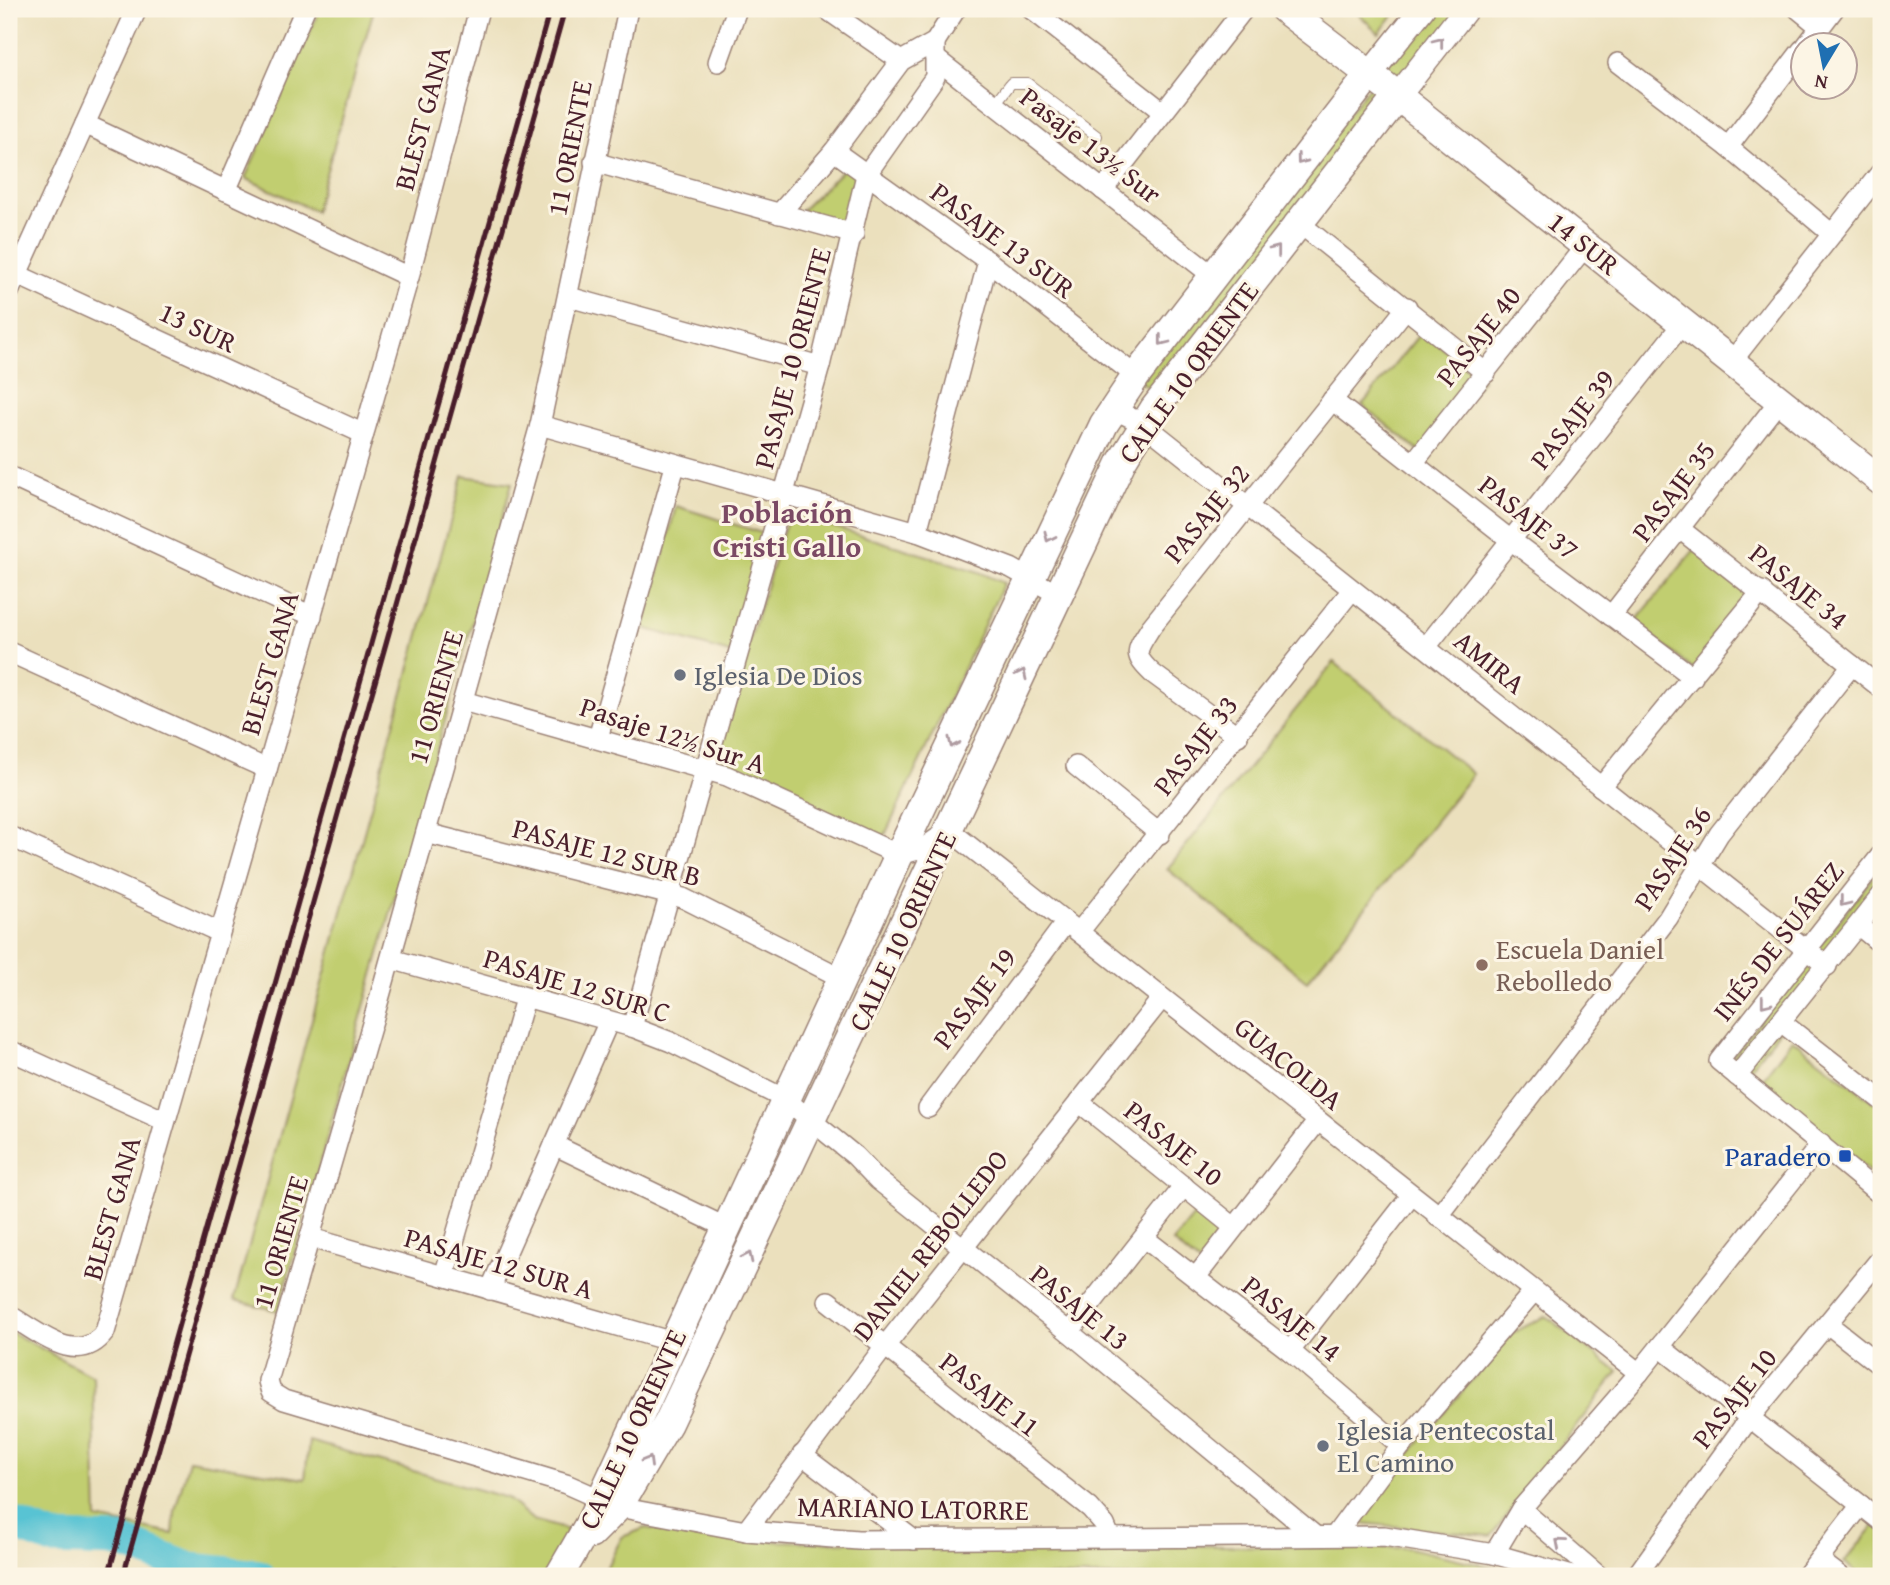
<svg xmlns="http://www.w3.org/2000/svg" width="1890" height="1585" font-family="'Gentium Book Plus',serif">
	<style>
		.green { fill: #c1ce6f; stroke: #86764d; stroke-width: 2 }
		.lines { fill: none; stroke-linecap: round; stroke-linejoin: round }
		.river { stroke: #58c3d3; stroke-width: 33 }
		.service-casing { stroke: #9a8074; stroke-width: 12 }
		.minor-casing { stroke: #9a8074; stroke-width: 22 }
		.tertiary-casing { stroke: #9a8074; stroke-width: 27 }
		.secondary-casing { stroke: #9a8074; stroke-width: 31 }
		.service { stroke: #fff; stroke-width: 10 }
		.minor { stroke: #fff; stroke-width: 19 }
		.tertiary { stroke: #fff; stroke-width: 24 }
		.secondary { stroke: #fff; stroke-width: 28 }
		.rail { stroke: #4a1f2b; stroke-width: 5 }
		.oneway { stroke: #ae9aa0 }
		.worship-dot { fill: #6b7280; stroke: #fcf5e5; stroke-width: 2.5 }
		.education-dot { fill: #8d6e63; stroke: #fcf5e5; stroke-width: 2.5 }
		.transit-dot { fill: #1a4fb4; stroke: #fcf5e5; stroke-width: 2.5 }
		.labels { text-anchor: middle; stroke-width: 6; stroke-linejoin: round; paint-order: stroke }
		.street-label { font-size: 28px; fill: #4a1f2b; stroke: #fcf5e5 }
		.worship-label { font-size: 28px; fill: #5b616d; stroke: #fcf5e5; text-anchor: start }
		.education-label { font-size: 28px; fill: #785e54; stroke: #fcf5e5; text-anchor: start }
		.transit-label { font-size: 28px; fill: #164399; stroke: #fcf5e5; text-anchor: end }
		.neighbourhood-label { font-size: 30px; font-weight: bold; fill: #7b4964; stroke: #fcf5e5 }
	</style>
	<rect width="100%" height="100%" fill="#fcf5e5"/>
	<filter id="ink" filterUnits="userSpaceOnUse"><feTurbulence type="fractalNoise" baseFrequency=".0143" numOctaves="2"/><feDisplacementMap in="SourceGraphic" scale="14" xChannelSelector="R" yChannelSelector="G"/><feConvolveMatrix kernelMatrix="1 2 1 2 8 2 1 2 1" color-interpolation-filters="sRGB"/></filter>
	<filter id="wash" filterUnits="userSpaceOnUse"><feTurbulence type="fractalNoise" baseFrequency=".00686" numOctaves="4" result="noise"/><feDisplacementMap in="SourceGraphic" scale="28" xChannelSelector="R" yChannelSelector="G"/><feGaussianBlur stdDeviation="1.57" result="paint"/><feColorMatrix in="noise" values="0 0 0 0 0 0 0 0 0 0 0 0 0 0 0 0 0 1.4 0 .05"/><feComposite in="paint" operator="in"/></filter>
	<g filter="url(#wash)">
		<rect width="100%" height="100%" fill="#ebe0bd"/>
		<g class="green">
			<polygon points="320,9 374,9 315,211 245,178"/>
			<polygon points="1353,9 1398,9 1379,33"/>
			<polygon points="1430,9 1461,9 1162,394 1139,382"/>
			<polygon points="848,165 862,179 850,230 801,211"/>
			<polygon points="1422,331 1482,380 1422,453 1362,405"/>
			<polygon points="463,476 512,483 278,1311 234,1300"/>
			<polygon points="676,506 768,535 733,654 644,628"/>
			<polygon points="789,513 979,572 1004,583 884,837 712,762"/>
			<polygon points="1695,549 1755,597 1695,671 1635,622"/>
			<polygon points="1334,662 1473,774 1307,981 1167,869"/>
			<polygon points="1881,867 1881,901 1743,1077 1726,1064"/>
			<polygon points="1792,1039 1881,1108 1881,1181 1760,1082"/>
			<polygon points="1197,1212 1226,1235 1202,1266 1173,1242"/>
			<polygon points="1546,1316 1618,1372 1491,1536 1351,1522 1512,1333"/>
			<polygon points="9,1331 93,1376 97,1519 173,1534 175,1510 189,1460 305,1479 309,1441 507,1498 533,1520 568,1530 550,1576 441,1576 386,1570 423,1576 212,1576 9,1529"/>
			<polygon points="1875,1525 1881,1530 1881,1576 1862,1576 1844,1562"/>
			<polygon points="645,1528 756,1541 1409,1548 1531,1576 602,1576 622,1537"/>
		</g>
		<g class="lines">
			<polyline class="river" points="9,1522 53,1539 120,1541 191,1569 259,1576"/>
		</g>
	</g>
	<g filter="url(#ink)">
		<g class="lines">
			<defs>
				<polyline id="service" points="995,104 1011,83 1027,83 1097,136"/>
				<g id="minor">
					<polyline points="628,9 540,425 378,1003 268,1381 271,1392 284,1400 566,1484 618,1507 746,1531 858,1540 1384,1536 1494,1554 1572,1576"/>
					<polyline points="826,9 901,61"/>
					<polyline points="1031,9 1163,112"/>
					<polyline points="1798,9 1820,27"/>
					<polyline points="1806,46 1834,9"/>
					<polyline points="935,58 1213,276"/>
					<polyline points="718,62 737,9"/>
					<polyline points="1618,63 1728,147 1832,234"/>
					<polyline points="85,124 409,277"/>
					<polyline points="1728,147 1802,50"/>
					<polyline points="834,151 988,261 1136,376"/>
					<polyline points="594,162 854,234"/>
					<polyline points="1103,190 1244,9"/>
					<polyline points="226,191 305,9"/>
					<polyline points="779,214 834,151 901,61 935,42 956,9"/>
					<polyline points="1298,222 1486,373"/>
					<polyline points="9,271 364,434"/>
					<polyline points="9,292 137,9"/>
					<polyline points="569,297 820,366"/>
					<polyline points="1732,361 1881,172"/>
					<polyline points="1332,400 1512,541 1693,677"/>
					<polyline points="1113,409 1144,424 1827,966"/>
					<polyline points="540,425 917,532 1011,568 1059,595"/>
					<polyline points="1414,462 1586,245"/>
					<polyline points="9,476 312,616"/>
					<polyline points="1680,529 1881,688"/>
					<polyline points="917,532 988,261"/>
					<polyline points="1611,616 1779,401"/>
					<polyline points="1426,647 1683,323"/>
					<polyline points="9,652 267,769"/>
					<polyline points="463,701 727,776 899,855 922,849 949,830 1639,1373"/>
					<path d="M1238,736L1152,673C1131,653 1137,650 1151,627L1407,307"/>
					<polyline points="598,738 675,466"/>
					<polyline points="1076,766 1160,834"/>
					<polyline points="1601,787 1762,591"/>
					<polyline points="426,833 683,898 842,978"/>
					<polyline points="9,836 219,932"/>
					<polyline points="1881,855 1719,1061 1881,1195"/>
					<polyline points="1859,926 1881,944"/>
					<polyline points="1079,932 1352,590"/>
					<polyline points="391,959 632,1027 671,1042 785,1099 855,1156 878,1180 1069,1332 1313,1534"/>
					<polyline points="1781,1022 1881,1100"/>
					<polyline points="632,1027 820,366 866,175 935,77 935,42"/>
					<polyline points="9,1050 165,1121"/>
					<polyline points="1737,1076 1881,896"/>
					<polyline points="1079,1102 1234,1227"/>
					<polyline points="928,1108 1066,922"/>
					<polyline points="554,1145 725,1227"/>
					<polyline points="1438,1217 1668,918 1719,834 1852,665"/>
					<polyline points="311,1238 673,1342"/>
					<polyline points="1144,1238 1290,1351 1401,1446"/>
					<polyline points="444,1276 525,999"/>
					<polyline points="1196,1277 1317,1122"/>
					<polyline points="490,1290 609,1021"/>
					<polyline points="828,1301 1090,1508 1105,1525 1110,1537"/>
					<path d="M9,1315C38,1332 78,1368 105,1332L409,277L479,9"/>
					<polyline points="1829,1325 1881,1366"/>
					<polyline points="1069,1332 1184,1186"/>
					<polyline points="1660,1347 1881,1521"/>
					<polyline points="1290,1351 1411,1196"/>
					<polyline points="802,1455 914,1540"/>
					<polyline points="1521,1509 1599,1576"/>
					<polyline points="746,1531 885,1346 1162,998"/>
					<polyline points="1336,1534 1401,1446 1534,1291"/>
					<polyline points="1494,1554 1521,1509 1639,1373 1821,1144"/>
					<polyline points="1819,1560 1840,1576"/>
					<polyline points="1636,1576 1748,1420 1881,1258"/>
					<polyline points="1806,1576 1861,1505"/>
				</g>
				<g id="tertiary">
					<polyline points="1370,74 1422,9"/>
					<polyline points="1398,96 1466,9"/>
				</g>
				<g id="secondary">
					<polyline points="1284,9 1385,86 1881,481"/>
					<polyline points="591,1534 618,1507 668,1423 1122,461 1154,409 1398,96"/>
					<polyline points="559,1576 592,1519 899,855 1104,424 1136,376 1370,74"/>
				</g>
			</defs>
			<use href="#service" class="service-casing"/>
			<use href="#minor" class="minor-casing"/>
			<use href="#tertiary" class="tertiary-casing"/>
			<use href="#secondary" class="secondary-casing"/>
			<use href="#service" class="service"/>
			<use href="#minor" class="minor"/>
			<use href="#tertiary" class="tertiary"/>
			<use href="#secondary" class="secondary"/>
			<g class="rail">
				<polyline points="108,1576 550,9"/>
				<polyline points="123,1576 565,9"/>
			</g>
		</g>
		<defs><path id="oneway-chevron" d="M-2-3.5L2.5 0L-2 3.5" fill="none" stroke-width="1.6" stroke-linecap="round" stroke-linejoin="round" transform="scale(1.75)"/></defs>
		<g class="oneway">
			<use href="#oneway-chevron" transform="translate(1439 42) rotate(-52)"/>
			<use href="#oneway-chevron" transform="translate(1301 160) rotate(127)"/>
			<use href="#oneway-chevron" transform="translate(1276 250) rotate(-52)"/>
			<use href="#oneway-chevron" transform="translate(1163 341) rotate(128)"/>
			<use href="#oneway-chevron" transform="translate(1049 537) rotate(115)"/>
			<use href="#oneway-chevron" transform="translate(1022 674) rotate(-65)"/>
			<use href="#oneway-chevron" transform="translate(953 743) rotate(115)"/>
			<use href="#oneway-chevron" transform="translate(1844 902) rotate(128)"/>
			<use href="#oneway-chevron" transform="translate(1765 1003) rotate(128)"/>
			<use href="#oneway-chevron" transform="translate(748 1257) rotate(-64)"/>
			<use href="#oneway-chevron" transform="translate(648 1461) rotate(-60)"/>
			<use href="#oneway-chevron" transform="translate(1560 1543) rotate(-139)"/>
		</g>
	</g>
	<g class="worship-dot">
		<circle cx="680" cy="675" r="7"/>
		<circle cx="1323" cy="1446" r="7"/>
	</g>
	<circle class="education-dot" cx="1482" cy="965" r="7"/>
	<rect class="transit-dot" x="1838" y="1149" width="14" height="14" rx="3.5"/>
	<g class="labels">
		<g class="street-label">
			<text transform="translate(422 118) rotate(-75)" y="10">BLEST GANA</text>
			<text transform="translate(1091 145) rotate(38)" y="10">Pasaje 13½ Sur</text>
			<text transform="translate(569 148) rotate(-79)" y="10">11 ORIENTE</text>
			<text transform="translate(1003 240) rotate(37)" y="10">PASAJE 13 SUR</text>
			<text transform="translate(1584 243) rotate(39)" y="10">14 SUR</text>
			<text transform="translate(198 327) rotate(25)" y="10">13 SUR</text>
			<text transform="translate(1478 336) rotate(-52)" y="10">PASAJE 40</text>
			<text transform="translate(792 358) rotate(-75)" y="10">PASAJE 10 ORIENTE</text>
			<text transform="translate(1188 372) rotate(-54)" y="10">CALLE 10 ORIENTE</text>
			<text transform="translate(1572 419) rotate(-52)" y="10">PASAJE 39</text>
			<text transform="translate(1673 491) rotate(-53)" y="10">PASAJE 35</text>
			<text transform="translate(1206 513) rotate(-51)" y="10">PASAJE 32</text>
			<text transform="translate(1529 517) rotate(38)" y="10">PASAJE 37</text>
			<text transform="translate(1799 586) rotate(39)" y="10">PASAJE 34</text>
			<text transform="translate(1490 662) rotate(39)" y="10">AMIRA</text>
			<text transform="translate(269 663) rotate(-74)" y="10">BLEST GANA</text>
			<text transform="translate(435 697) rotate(-74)" y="10">11 ORIENTE</text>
			<text transform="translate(673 735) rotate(18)" y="10">Pasaje 12½ Sur A</text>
			<text transform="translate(1195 745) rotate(-52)" y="10">PASAJE 33</text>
			<text transform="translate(607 852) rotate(15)" y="10">PASAJE 12 SUR B</text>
			<text transform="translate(1672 858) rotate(-57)" y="10">PASAJE 36</text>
			<text transform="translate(902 931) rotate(-65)" y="10">CALLE 10 ORIENTE</text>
			<text transform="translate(1778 941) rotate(-52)" y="10">INÉS DE SUÁREZ</text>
			<text transform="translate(577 985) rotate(17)" y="10">PASAJE 12 SUR C</text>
			<text transform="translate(974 998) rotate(-53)" y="10">PASAJE 19</text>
			<text transform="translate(1289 1063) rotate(39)" y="10">GUACOLDA</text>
			<text transform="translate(1174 1143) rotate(39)" y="10">PASAJE 10</text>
			<text transform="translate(111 1208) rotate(-74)" y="10">BLEST GANA</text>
			<text transform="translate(280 1242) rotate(-74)" y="10">11 ORIENTE</text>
			<text transform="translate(930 1245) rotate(-52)" y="10">DANIEL REBOLLEDO</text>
			<text transform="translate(499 1263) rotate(16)" y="10">PASAJE 12 SUR A</text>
			<text transform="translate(1080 1307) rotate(39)" y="10">PASAJE 13</text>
			<text transform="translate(1292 1318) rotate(39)" y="10">PASAJE 14</text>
			<text transform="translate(990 1394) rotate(38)" y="10">PASAJE 11</text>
			<text transform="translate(1734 1398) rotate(-52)" y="10">PASAJE 10</text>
			<text transform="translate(632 1429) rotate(-65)" y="10">CALLE 10 ORIENTE</text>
			<text transform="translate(913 1508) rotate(1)" y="10">MARIANO LATORRE</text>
		</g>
		<g class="worship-label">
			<text x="694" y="685">Iglesia De Dios</text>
			<text x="1337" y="1440">Iglesia Pentecostal<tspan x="1337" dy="32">El Camino</tspan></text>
		</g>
		<g class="education-label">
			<text x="1496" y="959">Escuela Daniel<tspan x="1496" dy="32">Rebolledo</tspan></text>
		</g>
		<g class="transit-label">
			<text x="1831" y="1166">Paradero</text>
		</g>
		<g class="neighbourhood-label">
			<text x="787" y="523">Población<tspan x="787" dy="34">Cristi Gallo</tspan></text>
		</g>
	</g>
	<rect width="1890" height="1585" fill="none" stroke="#fcf5e5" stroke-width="35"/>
	<g transform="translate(1824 66) rotate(190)"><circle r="33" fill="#fcf5e5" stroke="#b59f9b" stroke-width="2"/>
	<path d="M0-5L12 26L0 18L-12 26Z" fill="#1f6fb2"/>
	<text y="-10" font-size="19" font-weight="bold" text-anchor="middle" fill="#4a1f2b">N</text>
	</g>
</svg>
